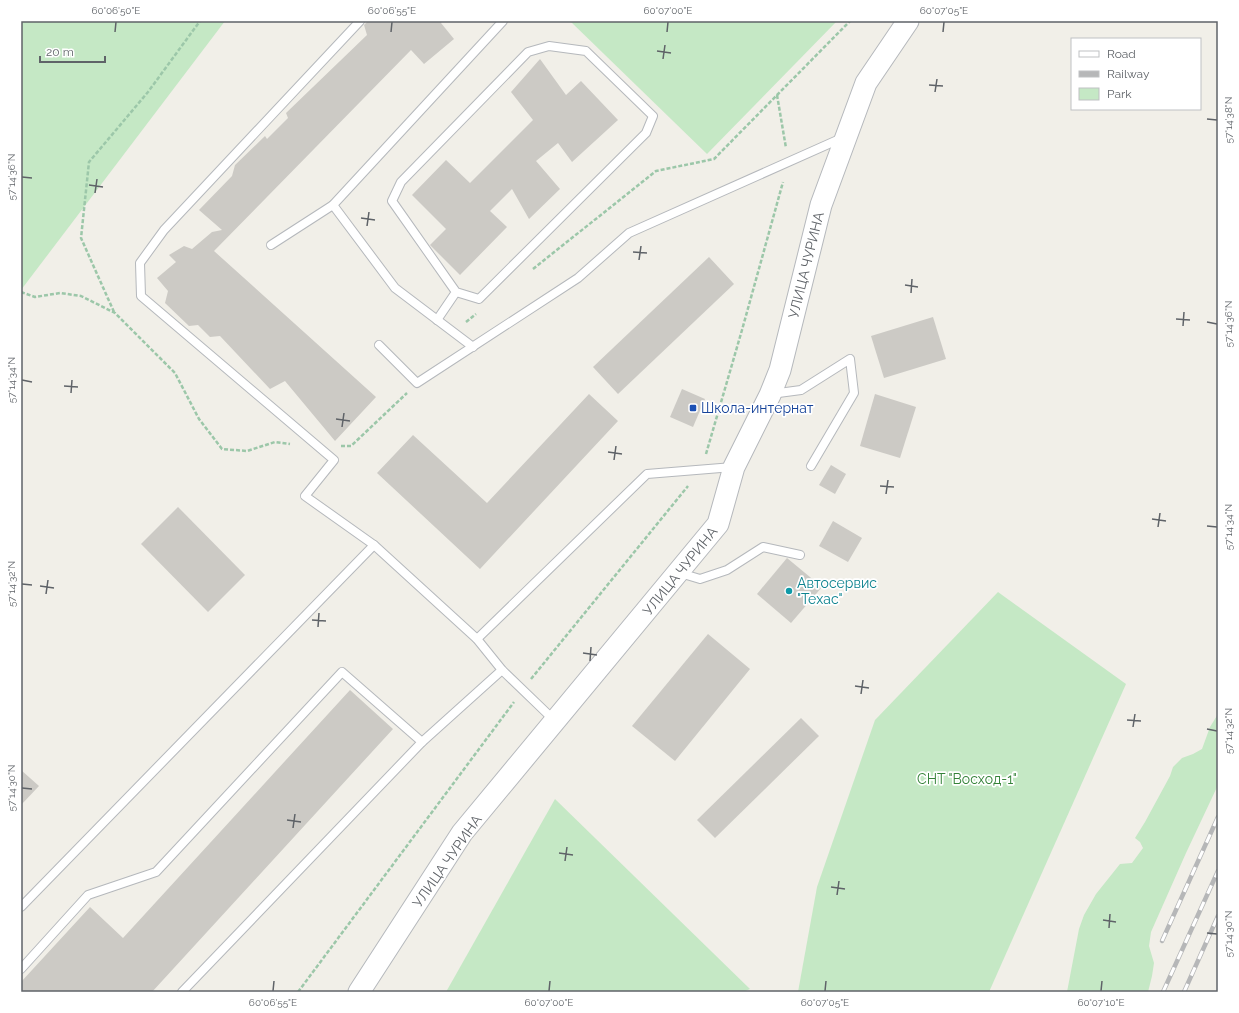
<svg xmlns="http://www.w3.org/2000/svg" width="1239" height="1013" font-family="Raleway,sans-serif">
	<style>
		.green { fill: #c5e8c5 }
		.building { fill: #cccac5 }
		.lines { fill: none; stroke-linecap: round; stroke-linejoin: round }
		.service-casing { stroke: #b5b8bc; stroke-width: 10 }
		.tertiary-casing { stroke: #b5b8bc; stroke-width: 23 }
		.path { stroke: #9cc7a9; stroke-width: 2.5; stroke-dasharray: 4 2; stroke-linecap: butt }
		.service { stroke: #fff; stroke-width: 8 }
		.tertiary { stroke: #fff; stroke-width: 21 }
		.rail-casing { stroke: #b6b7b8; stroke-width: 4.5 }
		.rail { stroke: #fff; stroke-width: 3; stroke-dasharray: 9; stroke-linecap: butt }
		.ticks { fill: none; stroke: #5f6368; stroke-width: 1.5 }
		.transit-dot { fill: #1a4fb4; stroke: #fff; stroke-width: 1.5 }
		.culture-dot { fill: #0f9aa8; stroke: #fff; stroke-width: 1.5 }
		.labels { text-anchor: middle; stroke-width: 3.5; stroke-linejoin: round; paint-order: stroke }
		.street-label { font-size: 14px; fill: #5f6368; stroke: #fff }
		.transit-label { font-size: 14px; fill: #164399; stroke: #fff; text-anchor: start }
		.culture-label { font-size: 14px; fill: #0d838f; stroke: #fff; text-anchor: start }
		.park-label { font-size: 14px; fill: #348238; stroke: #fff }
		.neatline { fill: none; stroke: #5f6368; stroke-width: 1.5 }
		.ticks-label { font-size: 10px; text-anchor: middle; fill: #5f6368 }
	</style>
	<rect width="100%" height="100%" fill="#f1efe8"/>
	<g class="green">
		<polygon points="21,21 225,21 21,290"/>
		<polygon points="570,21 837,21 707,154"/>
		<polygon points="998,592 1126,684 989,992 798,992 817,887 875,720"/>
		<polygon points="1218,714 1218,785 1186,853 1151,932 1149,946 1154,963 1152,976 1148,992 1067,992 1079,929 1084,915 1096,894 1120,864 1132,863 1143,848 1140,842 1135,838 1145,822 1170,776 1173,767 1182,758 1193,754 1202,749 1210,727"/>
		<polygon points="555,799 750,989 743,992 446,992"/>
	</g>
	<g class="building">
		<polygon points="368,21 442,21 441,23 454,39 424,64 411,50 214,251 376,397 335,441 285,381 270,389 220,336 210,337 198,325 189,326 165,303 168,291 157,278 176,262 169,255 184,246 192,249 212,232 222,230 199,210 232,176 235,165 265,136 267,139 288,118 286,113 367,35 364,25"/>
		<polygon points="540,59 566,95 581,81 618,120 572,162 558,143 536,161 560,189 529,219 512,189 490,211 507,227 460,275 430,245 446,229 412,195 446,160 470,183 533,120 511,92"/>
		<polygon points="709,257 734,284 618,394 593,367"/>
		<polygon points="933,317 946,359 884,378 871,336"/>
		<polygon points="682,389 705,399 693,427 670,417"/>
		<polygon points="589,394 618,421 480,569 377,473 413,435 487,503"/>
		<polygon points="875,394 916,407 900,458 860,446"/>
		<polygon points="831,465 846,474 835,494 819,485"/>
		<polygon points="178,507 245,575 208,612 141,544"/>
		<polygon points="833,521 862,538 848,562 819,546"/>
		<polygon points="787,558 822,587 791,623 757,594"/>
		<polygon points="708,634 750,669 675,761 632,726"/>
		<polygon points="350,690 393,729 152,992 24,992 21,989 21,982 90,907 123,938"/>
		<polygon points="801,718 819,736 715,838 697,820"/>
		<polygon points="21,770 39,786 21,805"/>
	</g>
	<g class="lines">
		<defs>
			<g id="service">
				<polyline points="360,21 164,230 140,263 141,296 334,460 305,496 374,545"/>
				<polyline points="271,245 333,205"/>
				<polyline points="437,320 456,292 479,299 646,133 653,116 586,51 549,46 528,52 401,182 392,201 456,292"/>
				<polyline points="379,345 417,383 578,278 629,233 842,138"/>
				<polyline points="473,347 395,288 333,205 503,21"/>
				<polyline points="771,394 801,390 850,359 854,393 811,466"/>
				<polyline points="680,573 700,579 727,570 763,547 800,555"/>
				<polyline points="477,639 647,474 733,467"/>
				<polyline points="21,907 374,545 477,639 502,670 555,721"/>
				<polyline points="21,969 88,895 156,872 342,672 422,742"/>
				<polyline points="182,992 422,742 502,670"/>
			</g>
			<polyline id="tertiary" points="359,992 462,833 718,524 734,467 770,395 780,370 821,205 866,83 908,21"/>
		</defs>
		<use href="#service" class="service-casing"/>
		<use href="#tertiary" class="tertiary-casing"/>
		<g class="path">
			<polyline points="777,95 786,148"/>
			<polyline points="533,269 656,171 714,159 850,21"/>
			<polyline points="21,292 35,297 60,293 81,296 115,313 175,373 199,419 222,449 247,451 275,442 290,444"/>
			<polyline points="114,312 81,238 89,162 148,92 200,21"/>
			<polyline points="466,322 476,314"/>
			<polyline points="341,446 351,446 407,393"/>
			<polyline points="706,454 742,330 783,182"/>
			<polyline points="531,679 688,486"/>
			<polyline points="298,992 514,702"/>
		</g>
		<use href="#service" class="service"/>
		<use href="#tertiary" class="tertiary"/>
		<defs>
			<g id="rail">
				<polyline points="1162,941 1218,817"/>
				<polyline points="1163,992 1218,871"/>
				<polyline points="1184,992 1218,916"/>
			</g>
		</defs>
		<use href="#rail" class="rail-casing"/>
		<use href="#rail" class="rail"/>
	</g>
	<path class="ticks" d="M115,32L116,22M391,32L392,22M667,32L668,22M943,32L944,22M657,51L671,53M663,59L665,45M929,85L943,86M935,92L937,79M1207,119L1217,120M22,177L32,178M89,185L103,187M95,193L97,179M361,218L375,220M367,226L369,212M633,252L647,253M639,260L641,246M905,285L918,287M911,293L912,279M1176,319L1190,320M1207,322L1217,324M1183,326L1184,312M22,380L32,382M64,386L78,387M71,393L72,380M336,419L350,421M342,427L344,413M608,452L622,454M614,460L616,446M880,486L894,487M886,494L888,480M1152,519L1166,521M1207,526L1217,527M1158,527L1160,513M22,584L32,585M40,586L54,588M46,594L48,580M312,620L326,621M318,627L319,613M583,653L597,655M590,661L591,647M855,686L869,688M861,694L863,680M1127,720L1141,721M1133,727L1135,714M1207,729L1217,731M22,788L32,789M287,820L301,822M293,828L295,814M559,853L573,855M565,861L567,847M831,887L845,889M837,895L839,881M1103,920L1116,922M1109,928L1110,914M1207,933L1217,934M273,991L274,981M549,991L550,981M825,991L826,981M1101,991L1102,981"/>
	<rect class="transit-dot" x="689" y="404" width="8" height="8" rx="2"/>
	<circle class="culture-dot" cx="789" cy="591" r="4"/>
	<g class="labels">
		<g class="street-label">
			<text transform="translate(806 265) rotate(-76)" y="5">УЛИЦА ЧУРИНА</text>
			<text transform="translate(680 571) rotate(-51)" y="5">УЛИЦА ЧУРИНА</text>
			<text transform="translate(447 861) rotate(-55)" y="5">УЛИЦА ЧУРИНА</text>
		</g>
		<g class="transit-label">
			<text x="701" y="413">Школа-интернат</text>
		</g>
		<g class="culture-label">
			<text x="797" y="588">Автосервис<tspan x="797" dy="16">"Техас"</tspan></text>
		</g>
		<g class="park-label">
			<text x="967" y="784">СНТ "Восход-1"</text>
		</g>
	</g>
	<rect width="1239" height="1013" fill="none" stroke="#ffffff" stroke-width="44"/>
	<rect x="1071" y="38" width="130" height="72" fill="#ffffff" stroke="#bfc1c3"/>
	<rect x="1079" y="51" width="20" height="6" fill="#ffffff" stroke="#bfc1c3"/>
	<text x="1107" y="58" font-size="12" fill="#5f6368">Road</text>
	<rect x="1079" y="71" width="20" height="6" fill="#b6b7b8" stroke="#bfc1c3"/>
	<text x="1107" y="78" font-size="12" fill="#5f6368">Railway</text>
	<rect x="1079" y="88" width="20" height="12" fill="#c5e8c5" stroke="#bfc1c3"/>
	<text x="1107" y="98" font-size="12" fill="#5f6368">Park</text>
	<path d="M40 56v6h65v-6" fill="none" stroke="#5f6368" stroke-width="2"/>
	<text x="46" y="56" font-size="12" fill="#5f6368" stroke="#ffffff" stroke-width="3" paint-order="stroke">20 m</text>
	<rect x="22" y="22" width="1195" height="969" class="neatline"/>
	<g class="ticks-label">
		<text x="116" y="14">60°06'50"E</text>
		<text x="392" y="14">60°06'55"E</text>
		<text x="668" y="14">60°07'00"E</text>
		<text x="944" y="14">60°07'05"E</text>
		<text transform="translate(1228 120) rotate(-90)" y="4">57°14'38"N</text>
		<text transform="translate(11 177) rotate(-90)" y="4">57°14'36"N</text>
		<text transform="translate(1228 324) rotate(-90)" y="4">57°14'36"N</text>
		<text transform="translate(11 380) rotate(-90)" y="4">57°14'34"N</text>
		<text transform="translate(1228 527) rotate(-90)" y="4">57°14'34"N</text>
		<text transform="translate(11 584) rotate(-90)" y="4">57°14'32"N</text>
		<text transform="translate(1228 731) rotate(-90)" y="4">57°14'32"N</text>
		<text transform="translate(11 788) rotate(-90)" y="4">57°14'30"N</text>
		<text transform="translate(1228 934) rotate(-90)" y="4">57°14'30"N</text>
		<text x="273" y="1006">60°06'55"E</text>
		<text x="549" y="1006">60°07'00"E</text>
		<text x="825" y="1006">60°07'05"E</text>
		<text x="1101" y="1006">60°07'10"E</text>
	</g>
</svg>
